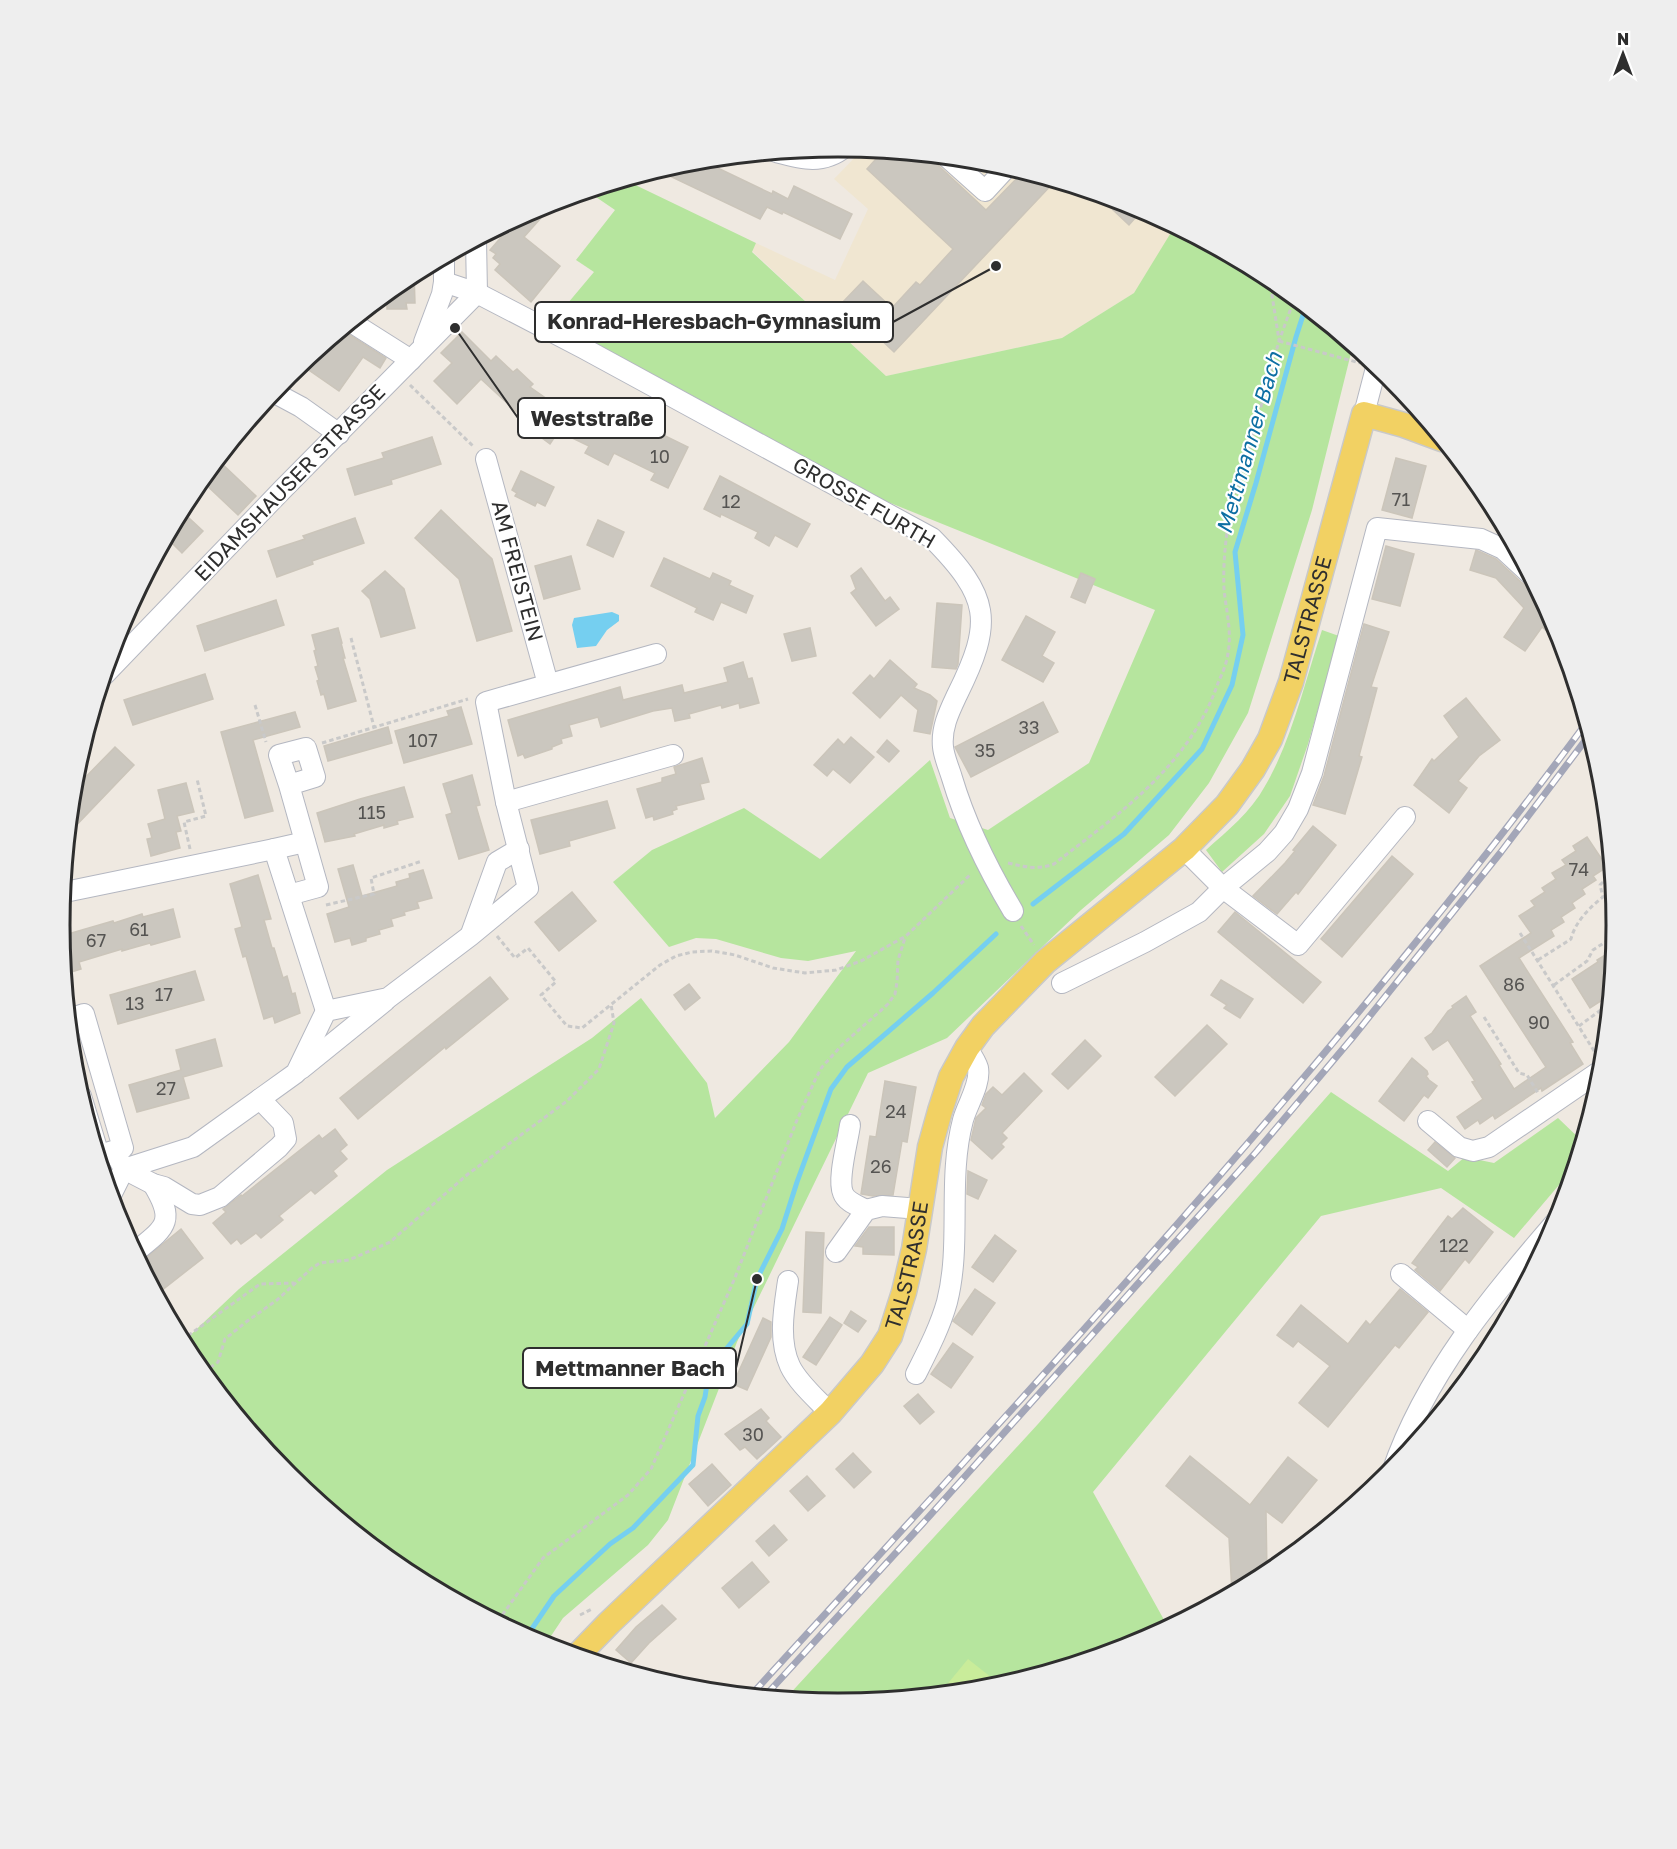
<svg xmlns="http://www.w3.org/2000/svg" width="1677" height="1849" font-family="'Golos Text',sans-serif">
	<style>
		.education { fill: #f0e6d1 }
		.green { fill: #b6e59e }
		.pitch { fill: #c9ec9a }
		.water { fill: #75cff0 }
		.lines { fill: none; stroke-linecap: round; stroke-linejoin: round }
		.stream { stroke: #75cff0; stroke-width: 5 }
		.building { fill: #cbc7bf; stroke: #cbc5ba; stroke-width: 1.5 }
		.minor-casing { stroke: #b4b7c1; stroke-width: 22 }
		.major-casing { stroke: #c9c9c9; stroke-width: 27 }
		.path { stroke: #c9c9c9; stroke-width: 3; stroke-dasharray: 4.5 3; stroke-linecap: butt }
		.minor { stroke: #fff; stroke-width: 20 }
		.major { stroke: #f2d163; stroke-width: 24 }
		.rail-casing { stroke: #a3a6b8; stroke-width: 7 }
		.rail { stroke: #fff; stroke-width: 4.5; stroke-dasharray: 14; stroke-linecap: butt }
		.labels { text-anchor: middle; stroke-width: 4.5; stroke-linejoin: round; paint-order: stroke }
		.number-label { font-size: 18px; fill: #555452 }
		.street-label { font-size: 21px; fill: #2e2e2e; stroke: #fff }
		.water-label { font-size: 22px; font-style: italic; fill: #0d6fa3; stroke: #fff }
		.rim { fill: none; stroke: #2e2e2e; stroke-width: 3 }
		.leader { fill: none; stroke: #2e2e2e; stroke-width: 2 }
		.callout-dot { fill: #2e2e2e; stroke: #fff; stroke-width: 2 }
		.callout { fill: #fff; stroke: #2e2e2e; stroke-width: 2 }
		.callout-label { font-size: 22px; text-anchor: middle; font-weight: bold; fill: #2e2e2e }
	</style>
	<rect width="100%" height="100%" fill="#efe9e1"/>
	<polygon class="education" points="864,148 991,161 1137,205 1175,226 1174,230 1134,293 1062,338 886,376 752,251 756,243 835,280 868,209 834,179"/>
	<g class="green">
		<polygon points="625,180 756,243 752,252 886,376 1062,338 1134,293 1175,226 1271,277 1353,345 1312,510 1248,713 1209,783 1169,835 1081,910 947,1038 868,1073 737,1342 668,1520 648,1545 563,1618 545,1645 406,1572 288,1475 191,1357 183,1342 239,1289 387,1170 592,1038 641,998 707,1083 715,1118 789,1042 856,951 808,961 781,958 716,939 696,938 669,947 613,882 652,850 744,808 820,859 930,760 950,818 988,830 1089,763 1155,610 883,500 658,377 552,322 594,272 576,260 615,210 593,195 599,188"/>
		<path d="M1322,630L1339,636L1308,744L1290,796L1264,834L1222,872L1206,850C1227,831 1251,812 1265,786C1292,740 1305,681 1322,630Z"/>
		<polygon points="1331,1092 1448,1171 1465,1157 1494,1163 1558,1118 1582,1141 1575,1166 1514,1238 1441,1188 1321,1216 1093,1492 1168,1627 1136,1644 990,1688 838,1703 786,1698 1038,1424"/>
	</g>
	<polygon class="pitch" points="968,1659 1001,1685 990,1688 940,1693"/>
	<polygon class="water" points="612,612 619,615 619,621 607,630 596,646 577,648 572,625 574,618"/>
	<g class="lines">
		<g class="stream">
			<polyline points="1033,904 1124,834 1202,749 1232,685 1243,635 1235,552 1256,483 1296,337 1306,306"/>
			<polyline points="527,1636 554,1596 610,1544 633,1528 693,1465 698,1416 705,1397 708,1377 717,1360 747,1324 757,1279 782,1229 797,1182 831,1089 847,1067 933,993 996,934"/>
		</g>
	</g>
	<g class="building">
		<polygon points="884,150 927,155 986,210 1024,171 1055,181 894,352 842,303 863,281 892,308 916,282 920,285 953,249 867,169"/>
		<polygon points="701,160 772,194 773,191 788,199 794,186 852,214 840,239 783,212 782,214 767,207 760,219 657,170 687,161"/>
		<polygon points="1094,192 1137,205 1143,209 1129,225"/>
		<polygon points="556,201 524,237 560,266 531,302 495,270 500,264 493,258 496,254 490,250 509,228 511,230 526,213 541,205"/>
		<polygon points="414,273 415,303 406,303 407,309 387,309 387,303 374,303"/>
		<polygon points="342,330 386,358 380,368 363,357 339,391 300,364"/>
		<polygon points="462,332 491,361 496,356 513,372 517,369 533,384 530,387 587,427 594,415 607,422 609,417 643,435 647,427 688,447 668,488 651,480 655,473 614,453 608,465 585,453 589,446 562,433 559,437 556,435 550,444 530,429 532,426 481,379 457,404 434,381 452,363 441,353"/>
		<polygon points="432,437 441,464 391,480 392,484 355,495 347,469 384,458 382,453"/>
		<polygon points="1396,458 1426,466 1412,518 1382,510"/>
		<polygon points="218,460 256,496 238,515 201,480"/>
		<polygon points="521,471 554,487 545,506 537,502 535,506 515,496 517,493 512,490"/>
		<polygon points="720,476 810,524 797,547 775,535 769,546 755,538 758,532 721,514 720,517 704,509"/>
		<polygon points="441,510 492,559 512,631 477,641 459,579 415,538"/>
		<polygon points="189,518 203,531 182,553 167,538 177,519 183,525"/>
		<polygon points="355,518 364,543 312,561 313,564 277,577 268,551 305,539 303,536"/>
		<polygon points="598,520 624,532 613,557 587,545"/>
		<polygon points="1386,546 1414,554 1400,606 1372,599"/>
		<polygon points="1476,550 1496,559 1522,583 1529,586 1545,603 1558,627 1563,645 1542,627 1525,651 1504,637 1524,608 1496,578 1470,570"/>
		<polygon points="571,556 580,589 544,599 535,566"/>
		<polygon points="664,558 710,579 713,573 731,581 729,585 753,596 746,613 721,602 713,620 695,612 697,608 651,586"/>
		<polygon points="861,568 885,601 890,597 899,609 876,626 851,593 856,589 851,576"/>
		<polygon points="385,571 404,589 415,628 381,637 370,599 362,591"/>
		<polygon points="1081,573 1095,579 1085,603 1071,597"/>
		<polygon points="276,600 284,625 205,651 197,626"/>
		<polygon points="937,603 962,605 958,664 956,669 932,667"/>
		<polygon points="1026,616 1055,632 1042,656 1054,663 1043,682 1002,660"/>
		<polygon points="1364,624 1389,632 1371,687 1377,688 1359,756 1362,757 1345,814 1313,805 1324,776"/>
		<polygon points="338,628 342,643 341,643 345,658 343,658 356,701 328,709 324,694 321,695 317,681 319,680 315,667 318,666 314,651 316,650 312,635"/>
		<polygon points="810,628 816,656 792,661 784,634"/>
		<polygon points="890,660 917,684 914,688 930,695 937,701 930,734 914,731 918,710 901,695 880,718 853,693 870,675 874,679"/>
		<polygon points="743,662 748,679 752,678 759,703 740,708 739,703 722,708 721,705 689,714 690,718 675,721 672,708 653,711 601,727 598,717 569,725 572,736 561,739 562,743 552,747 552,749 525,758 523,754 518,756 508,720 620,687 623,700 682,685 684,693 728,682 724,668"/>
		<polygon points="205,674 213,699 133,725 124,700"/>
		<polygon points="1466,698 1500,740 1479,756 1458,781 1467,788 1449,813 1414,785 1432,759 1434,761 1459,737 1444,716"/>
		<polygon points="1043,702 1058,732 971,777 955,747"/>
		<polygon points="461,707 472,744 404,763 395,731 449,716 447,711"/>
		<polygon points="295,712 300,727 253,740 273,811 245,818 221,732"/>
		<polygon points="388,727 392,743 328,761 324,746"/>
		<polygon points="851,737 874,757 850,783 833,769 827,776 814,765 838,739 844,745"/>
		<polygon points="887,740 899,751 889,762 877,752"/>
		<polygon points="115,747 134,765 69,833 73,790"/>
		<polygon points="702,758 709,782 700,784 704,799 676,806 677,809 672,811 673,814 654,820 653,816 646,818 637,789 662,782 662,778 676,774 674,767"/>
		<polygon points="472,775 480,805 476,806 489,850 459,859 446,815 452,813 443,784"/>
		<polygon points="186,783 194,812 177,816 181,831 176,832 180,848 151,856 147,839 152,838 148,824 165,819 158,790"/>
		<polygon points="404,787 413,817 397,821 398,824 384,828 384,825 354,834 355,836 325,842 317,813 360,799"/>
		<polygon points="607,801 615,828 569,841 570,846 540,854 531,820"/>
		<polygon points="1313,826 1336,845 1298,894 1296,892 1277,914 1253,896 1285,863 1295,851 1293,850"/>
		<polygon points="1587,837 1607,867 1593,876 1596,880 1582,889 1585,894 1572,903 1575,908 1561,917 1564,922 1551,930 1554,936 1519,958 1573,1042 1570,1043 1583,1064 1542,1091 1541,1088 1495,1119 1493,1115 1480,1124 1478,1120 1465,1129 1457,1117 1483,1099 1472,1082 1475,1081 1448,1040 1433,1050 1425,1038 1432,1033 1448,1011 1453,1008 1452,1006 1466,996 1476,1012 1470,1016 1501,1064 1499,1065 1514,1089 1546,1067 1480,966 1531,933 1519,916 1535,906 1531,901 1545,892 1542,888 1556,879 1552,873 1566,865 1562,860 1576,851 1573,846"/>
		<polygon points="1392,856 1413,874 1342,957 1321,939"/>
		<polygon points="353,865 362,896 397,886 396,882 410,878 409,874 423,870 432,898 417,902 419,908 404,912 405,915 391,919 393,926 379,930 380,934 366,938 366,941 352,945 350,938 335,942 327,914 349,907 338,869"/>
		<polygon points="258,875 271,919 264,920 272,948 274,948 283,978 287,976 292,994 295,993 300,1013 275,1023 273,1016 264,1019 246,956 243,957 235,929 242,927 230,884"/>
		<polygon points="572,892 596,921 559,951 535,922"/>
		<polygon points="173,909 180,937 151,945 150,943 122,951 122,949 79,962 81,969 65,974 61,936 113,921 114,923 142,914 143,917"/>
		<polygon points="1235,912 1321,982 1303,1003 1218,932"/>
		<polygon points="1615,949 1610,995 1590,1008 1572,979 1598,962 1597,960"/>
		<polygon points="195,971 204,1000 118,1024 110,995"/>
		<polygon points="490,977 508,999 446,1049 445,1047 358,1119 340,1098"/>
		<polygon points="1221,980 1253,999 1240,1018 1224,1008 1227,1005 1211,995"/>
		<polygon points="689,984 700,998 685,1010 674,995"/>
		<polygon points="1207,1025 1227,1044 1175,1096 1155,1077"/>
		<polygon points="215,1039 222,1066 183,1077 189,1098 137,1112 129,1085 181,1070 176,1050"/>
		<polygon points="1085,1040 1101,1056 1068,1089 1052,1074"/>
		<polygon points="1412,1058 1427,1071 1428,1074 1426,1076 1429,1080 1437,1086 1428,1098 1424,1095 1404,1121 1379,1101"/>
		<polygon points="1024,1073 1042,1091 1002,1133 1007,1138 1001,1144 1004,1147 992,1159 971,1140 976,1118 986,1108 982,1105 986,1094 993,1087 1002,1095"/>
		<polygon points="885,1081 916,1087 907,1142 902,1141 893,1195 873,1196 861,1194 870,1136 876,1137"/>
		<polygon points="335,1129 347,1145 340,1151 347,1159 333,1171 337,1176 315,1194 311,1190 279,1216 283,1220 261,1238 256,1233 241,1244 237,1239 231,1244 213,1223 226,1212 223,1209 241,1195 242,1196 319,1135 322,1139"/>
		<polygon points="1435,1142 1455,1158 1447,1167 1428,1150"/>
		<polygon points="968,1171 987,1180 978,1199 967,1194"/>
		<polygon points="1463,1208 1493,1232 1469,1263 1465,1259 1440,1291 1415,1270 1418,1267 1412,1263 1448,1216 1452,1219"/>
		<polygon points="869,1227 894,1227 894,1255 863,1254 863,1247 855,1246"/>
		<polygon points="181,1229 203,1258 157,1294 141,1262"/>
		<polygon points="806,1232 824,1233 821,1313 803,1312"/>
		<polygon points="995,1235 1016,1251 993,1282 972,1267"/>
		<polygon points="975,1289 995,1303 972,1335 953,1321"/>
		<polygon points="1400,1289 1428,1312 1399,1348 1395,1345 1328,1427 1299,1403 1330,1366 1298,1341 1293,1347 1277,1335 1301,1305 1348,1344 1366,1321 1370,1325"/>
		<polygon points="851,1311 866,1321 858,1332 844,1323"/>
		<polygon points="830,1317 842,1325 816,1365 803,1357"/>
		<polygon points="763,1318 771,1322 771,1337 747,1390 733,1384"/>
		<polygon points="953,1343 973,1357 951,1388 931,1374"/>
		<polygon points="918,1394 934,1412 920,1424 904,1406"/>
		<polygon points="761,1409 769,1418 766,1421 781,1437 757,1459 745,1447 740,1450 725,1434"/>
		<polygon points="853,1453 871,1472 854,1488 836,1469"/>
		<polygon points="1190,1456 1250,1505 1288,1457 1317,1480 1282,1523 1266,1511 1267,1574 1232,1593 1229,1538 1166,1486"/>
		<polygon points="712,1464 731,1485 708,1506 689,1484"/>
		<polygon points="807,1476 825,1496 808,1511 790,1491"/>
		<polygon points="774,1525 787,1540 769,1556 756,1541"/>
		<polygon points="752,1562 769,1582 739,1608 722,1588"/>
		<polygon points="662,1605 676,1619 649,1643 631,1663 616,1650 636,1627"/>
	</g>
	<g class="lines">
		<defs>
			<g id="minor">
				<path d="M776,152C802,159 823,165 845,147"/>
				<polyline points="947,157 985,191 1008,166"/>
				<polyline points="476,240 477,293"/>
				<path d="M444,282L477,293L583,348L932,538C990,597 994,621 957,695C949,712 941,728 943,747C944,757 949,768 952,778C966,825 988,869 1013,911"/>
				<polyline points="351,322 411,360"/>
				<polyline points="424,342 442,294 444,282 444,257"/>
				<polyline points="273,392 301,407 339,434"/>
				<polyline points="1364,414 1377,364"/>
				<polyline points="486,459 548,684"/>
				<polyline points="105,674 282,490 477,293"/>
				<polyline points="506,802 673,755"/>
				<polyline points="305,842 274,849 326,1011"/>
				<polyline points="1184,849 1223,888 1298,945 1405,817"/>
				<polyline points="65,892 274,849"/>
				<polyline points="289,895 318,887 289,785 315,777 306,748 279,755 289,785"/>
				<polyline points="471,934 497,862 519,849"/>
				<polyline points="1062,983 1145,942 1199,912 1223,888 1267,852 1284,833 1298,809 1312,773 1377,528 1481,539 1503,549 1530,574"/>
				<polyline points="69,1019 84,1014 123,1148 99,1155 81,1096"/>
				<polyline points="301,1069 385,1001"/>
				<polyline points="1428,1121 1459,1147 1473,1151 1489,1147 1603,1069"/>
				<path d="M850,1125C848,1141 837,1179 843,1193C846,1202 859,1206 866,1210"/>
				<polyline points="114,1151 124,1169 153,1184 164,1187 192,1204 200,1205 220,1197 279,1147 286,1139 283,1123 260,1099"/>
				<polyline points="111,1195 124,1169 193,1147 296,1073 326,1011 388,998 470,936 528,888 506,802 486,702 656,654"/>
				<path d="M135,1252C166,1227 176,1222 153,1184"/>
				<polyline points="836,1252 866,1210 882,1206 920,1209"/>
				<polyline points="1401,1274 1468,1330"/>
				<path d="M788,1281C784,1308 778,1340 790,1366C798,1383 817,1399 830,1413"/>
				<path d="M916,1374C928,1350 940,1327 947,1302C962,1243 947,1180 963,1120C967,1105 981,1084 978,1068C976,1061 971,1054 967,1048"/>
				<path d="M1392,1472C1425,1375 1493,1294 1559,1218"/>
			</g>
			<g id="major">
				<path id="s1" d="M578,1655L609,1623L830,1413L872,1364L890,1336L904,1292L914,1249L930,1147L940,1111L951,1077L967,1048L983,1026L1045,962L1184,849L1227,805L1253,769L1270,739L1291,682L1364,414L1404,425L1442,439"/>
			</g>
		</defs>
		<use href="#minor" class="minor-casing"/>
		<use href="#major" class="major-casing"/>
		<g class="path">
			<polyline points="1273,279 1272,295 1279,340"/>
			<polyline points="1279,341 1360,363"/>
			<polyline points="410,385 474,447"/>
			<polyline points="351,638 374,727"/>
			<polyline points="255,705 266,742"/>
			<polyline points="322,743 468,699"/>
			<polyline points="190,849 184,822 206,816 197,779"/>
			<path d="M1008,863C1025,867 1038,870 1054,864C1120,813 1190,765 1218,683C1222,674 1227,663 1228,653C1232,631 1226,610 1224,589C1223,567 1225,546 1228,525L1279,341L1295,297"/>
			<polyline points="326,905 374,894 371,878 422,861"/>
			<polyline points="1021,926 1034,945"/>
			<polyline points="1520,933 1596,1054"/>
			<polyline points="497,936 515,958 528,948 556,982 541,995 567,1026 582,1028 660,965 676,956 692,952 712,951 735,955 773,968 805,973 836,970 861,961 906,936 971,874"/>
			<path d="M1538,960L1571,939C1575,922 1590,907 1603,897L1600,885L1608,877"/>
			<polyline points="1554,985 1587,961 1593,950 1616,935"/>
			<polyline points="1484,1017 1519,1073 1527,1075 1538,1093"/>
			<polyline points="1579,1026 1609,1004"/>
			<polyline points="182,1340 260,1284 294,1283"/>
			<polyline points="204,1372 218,1362 225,1339 246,1322 277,1300 312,1268 320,1263 349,1260 390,1242 468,1174 567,1101 599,1069 614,1023 611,1004"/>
			<polyline points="580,1615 592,1609"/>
			<polyline points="498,1621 543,1558 628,1495 651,1469 734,1280 797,1120 816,1078 822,1067 842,1045 888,1004 895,994 897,982 898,960 905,938"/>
		</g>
		<use href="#minor" class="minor"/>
		<use href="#major" class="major"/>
		<defs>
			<g id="rail">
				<path d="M752,1694C1040,1379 1332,1066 1587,722"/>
				<polyline points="765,1696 925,1521 1257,1151 1353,1037 1501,852 1590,734"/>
			</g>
		</defs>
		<use href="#rail" class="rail-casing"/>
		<use href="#rail" class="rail"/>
	</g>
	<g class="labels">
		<g class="number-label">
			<text x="660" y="463">10</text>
			<text x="1401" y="506">71</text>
			<text x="731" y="508">12</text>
			<text x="1029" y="734">33</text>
			<text x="423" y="747">107</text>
			<text x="985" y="757">35</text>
			<text x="372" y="819">115</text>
			<text x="1579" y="876">74</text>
			<text x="139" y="936">61</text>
			<text x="96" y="947">67</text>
			<text x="1514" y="991">86</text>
			<text x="164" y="1001">17</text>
			<text x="135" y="1010">13</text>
			<text x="1539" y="1029">90</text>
			<text x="166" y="1095">27</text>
			<text x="896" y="1118">24</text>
			<text x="881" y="1173">26</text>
			<text x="1454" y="1252">122</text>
			<text x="753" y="1441">30</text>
		</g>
		<g class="street-label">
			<text transform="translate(290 483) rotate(-46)" y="7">EIDAMSHAUSER STRASSE</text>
			<text transform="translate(864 503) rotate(30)" y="7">GROSSE FURTH</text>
			<text transform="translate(517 571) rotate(75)" y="7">AM FREISTEIN</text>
			<text dy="7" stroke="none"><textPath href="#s1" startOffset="1308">TALSTRASSE</textPath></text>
			<text dy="7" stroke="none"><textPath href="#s1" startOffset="520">TALSTRASSE</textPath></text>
		</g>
		<g class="water-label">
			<text transform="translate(1249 443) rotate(-74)" y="8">Mettmanner Bach</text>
		</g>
	</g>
	<path d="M0 0H1677V1849H0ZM70 925a768 768 0 1 1 1536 0a768 768 0 1 1-1536 0Z" fill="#eee" fill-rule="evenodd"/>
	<path class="rim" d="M70 925a768 768 0 1 1 1536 0a768 768 0 1 1-1536 0Z"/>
	<path class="leader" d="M996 266L893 322M455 328L518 418M757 1279L736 1368"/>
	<g class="callout-dot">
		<circle cx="996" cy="266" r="6"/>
		<circle cx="455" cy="328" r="6"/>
		<circle cx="757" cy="1279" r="6"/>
	</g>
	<g class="callout">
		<rect x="535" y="302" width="358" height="40" rx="6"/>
		<rect x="518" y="398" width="147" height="40" rx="6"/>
		<rect x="523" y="1348" width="213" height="40" rx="6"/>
	</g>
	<g class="callout-label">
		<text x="714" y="329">Konrad-Heresbach-Gymnasium</text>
		<text x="592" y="426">Weststraße</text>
		<text x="630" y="1376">Mettmanner Bach</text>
	</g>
	<g transform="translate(1623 54)" stroke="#ffffff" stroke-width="4.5" paint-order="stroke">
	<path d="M0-4.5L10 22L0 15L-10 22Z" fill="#2e2e2e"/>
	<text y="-9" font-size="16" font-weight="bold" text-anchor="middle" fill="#2e2e2e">N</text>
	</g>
</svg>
